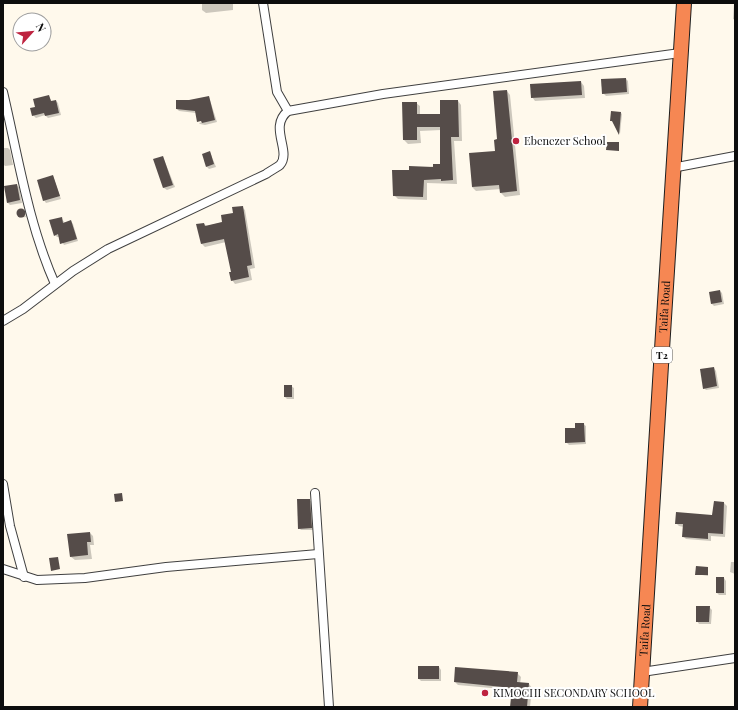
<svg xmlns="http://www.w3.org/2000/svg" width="738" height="710" font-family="'Playfair Display',serif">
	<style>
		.shadow { fill: #0003 }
		.building { fill: #554c49 }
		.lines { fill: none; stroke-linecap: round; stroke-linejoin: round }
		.street-casing { stroke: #404040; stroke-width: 10 }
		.highway-casing { stroke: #1e1e1e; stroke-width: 16 }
		.street { stroke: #fff; stroke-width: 8 }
		.highway { stroke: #f68753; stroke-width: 14 }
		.poi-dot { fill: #be2340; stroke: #fff; stroke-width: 1.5 }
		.labels { text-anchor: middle; stroke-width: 4; stroke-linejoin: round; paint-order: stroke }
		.shield { fill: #fff; stroke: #565656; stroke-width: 1 }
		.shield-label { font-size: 10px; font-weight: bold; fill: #0d0d0d }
		.poi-label { font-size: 11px; fill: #0d0d0d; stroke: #fff; text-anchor: start }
		.street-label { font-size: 11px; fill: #0d0d0d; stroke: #fff }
	</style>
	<rect width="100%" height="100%" fill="#fff9ec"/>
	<g class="shadow">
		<polygon points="202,3 233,3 233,10 206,13 202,10"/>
		<polygon points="734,3 735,3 735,20 733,19"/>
		<polygon points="626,79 628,81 629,94 606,96 603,93"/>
		<polygon points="581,82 584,86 585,98 535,101 532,97"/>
		<polygon points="507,91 510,95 520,195 505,197 501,193 501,189 476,191 472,187 497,152"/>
		<polygon points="49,97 52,102 56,101 58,103 61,115 48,118 45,115 36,118 33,115 36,107"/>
		<polygon points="209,97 217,122 205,125 200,124 199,123 206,121 196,113 179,111 177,109 189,101"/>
		<polygon points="458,101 461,105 462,141 454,141 457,184 427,183 427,200 398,199 394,195 409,171 441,165 441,130 420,131 421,143 408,144 404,140 416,103 420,106 420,115 441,115"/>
		<polygon points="621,113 622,114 620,134 614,122 611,121"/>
		<polygon points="3,148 8,148 10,150 13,165 5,166 3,164"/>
		<polygon points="210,152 216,167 209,169 207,167"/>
		<polygon points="163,157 175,187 167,190 164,188"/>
		<polygon points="53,176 61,199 46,203 44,200"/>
		<polygon points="16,185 19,187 22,203 10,205 8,203"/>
		<polygon points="242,207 245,210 255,268 250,269 252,280 235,284 232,280 232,273 226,242 205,247 202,244 204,224 207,226 223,222"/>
		<polygon points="23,209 26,217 19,218 17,211"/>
		<polygon points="61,218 65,223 71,221 73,224 78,241 64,245 59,237 57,237 55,235"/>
		<polygon points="720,291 722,293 724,304 714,306 712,304"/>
		<polygon points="714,368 716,371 719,388 706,390 704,388"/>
		<polygon points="291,386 294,388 294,399 287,399 285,397"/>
		<polygon points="583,424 586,426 586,444 569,445 566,442 576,428"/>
		<polygon points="309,500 312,502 314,530 301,530 299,528"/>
		<polygon points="724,503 727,506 725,537 711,536 711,541 686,539 683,536 684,527 679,526 676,523 713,516"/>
		<polygon points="90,533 93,536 94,545 90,545 92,559 75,560 71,557"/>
		<polygon points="731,562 735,562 735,574 730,572"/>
		<polygon points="708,568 708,576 696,574"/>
		<polygon points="724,578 726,581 726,595 719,595 717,593"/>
		<polygon points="709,607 712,610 711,624 699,624 697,621"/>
		<polygon points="439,667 441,670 441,681 421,681 419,679"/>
		<polygon points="517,673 521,677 520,684 529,684 532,688 530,707 511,707 512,690 458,685 455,682"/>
	</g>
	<g class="building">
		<polygon points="626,78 627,92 602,94 601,79"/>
		<polygon points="581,81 582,95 531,98 530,84"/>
		<polygon points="507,90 517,191 500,193 499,185 472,187 469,153 495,151 494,140 497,139 493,91"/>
		<polygon points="49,95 51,101 56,100 59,113 45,116 44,113 32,116 30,108 35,107 33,99"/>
		<polygon points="209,96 215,120 202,123 201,121 197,122 195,111 176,109 176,100 189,100"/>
		<polygon points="440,100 458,100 459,137 451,137 453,180 441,181 441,179 424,180 423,197 393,196 392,170 409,170 409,166 433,167 433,164 440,164 440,127 417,127 417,140 403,140 402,102 417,102 417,114 440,114"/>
		<polygon points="611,111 621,112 619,135 612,121 610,121"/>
		<polygon points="607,142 619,142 619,151 606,150"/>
		<polygon points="210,151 214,164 206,167 202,154"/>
		<polygon points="163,156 173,185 163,188 153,159"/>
		<polygon points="53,175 60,196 43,201 37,180"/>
		<polygon points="17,184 20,200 7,203 4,186"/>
		<polygon points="243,206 252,265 247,266 249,277 231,281 229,272 231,272 224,239 201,244 196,224 204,223 205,226 222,222 221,215 233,213 232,207"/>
		<circle cx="21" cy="213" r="4.5"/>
		<polygon points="62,217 63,223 71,220 77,239 60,244 58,234 54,236 49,220"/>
		<polygon points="720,290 722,302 711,304 709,292"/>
		<polygon points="714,367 717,386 703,389 700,369"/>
		<rect x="284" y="385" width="8" height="12"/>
		<polygon points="575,423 584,423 585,442 565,443 565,428 575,428"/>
		<polygon points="122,493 123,501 115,502 114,494"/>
		<polygon points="297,499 310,499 312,528 298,529"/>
		<polygon points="714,501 724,502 723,534 708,533 708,539 682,537 683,524 675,524 676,512 712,515"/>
		<polygon points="90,532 91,542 87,542 88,555 70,557 67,534"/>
		<polygon points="58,557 60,569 51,571 49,558"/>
		<polygon points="696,566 708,567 708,575 695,575"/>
		<rect x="716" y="577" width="8" height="16"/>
		<polygon points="696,606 710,606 709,622 696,622"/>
		<rect x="418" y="666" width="21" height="13"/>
		<polygon points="455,667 518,672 517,682 529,683 527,707 510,707 512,688 454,682"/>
	</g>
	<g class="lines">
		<defs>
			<g id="street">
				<polyline points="263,3 277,92 288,111"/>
				<path d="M3,92C18,156 28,223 55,284"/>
				<polyline points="672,168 735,156"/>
				<path d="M3,321L23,309L73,271L108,249L266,174C270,171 276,168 280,165C292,151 268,127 288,111L383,94L680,53"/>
				<polyline points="3,484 10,526 24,577"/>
				<polyline points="315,493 329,707"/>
				<polyline points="3,569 37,580 85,578 166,567 318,554"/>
				<polyline points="642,672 735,658"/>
			</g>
			<g id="highway">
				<path id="s1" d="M640,707C655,472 668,238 684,3"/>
			</g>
		</defs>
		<use href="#street" class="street-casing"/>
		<use href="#highway" class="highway-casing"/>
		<use href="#street" class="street"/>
		<use href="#highway" class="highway"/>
	</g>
	<g class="poi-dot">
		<circle cx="516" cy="141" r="4"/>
		<circle cx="485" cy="693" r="4"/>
	</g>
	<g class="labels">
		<rect class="shield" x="652" y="347" width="20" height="16" rx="3"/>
		<g class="shield-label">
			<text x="662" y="359">T2</text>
		</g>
		<g class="poi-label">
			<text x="524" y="145">Ebenezer School</text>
			<text x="493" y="697">KIMOCHI SECONDARY SCHOOL</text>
		</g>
		<g class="street-label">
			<text dy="4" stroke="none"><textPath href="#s1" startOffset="401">Taifa Road</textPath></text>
			<text dy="4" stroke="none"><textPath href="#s1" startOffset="77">Taifa Road</textPath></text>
		</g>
	</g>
	<rect width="738" height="710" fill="none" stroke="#0d0d0d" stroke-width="8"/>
	<g transform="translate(32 32) rotate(63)"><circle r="19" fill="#ffffff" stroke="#9e9e9e"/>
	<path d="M0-3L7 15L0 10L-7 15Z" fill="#be2340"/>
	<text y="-6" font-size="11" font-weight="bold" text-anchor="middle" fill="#0d0d0d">N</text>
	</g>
</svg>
